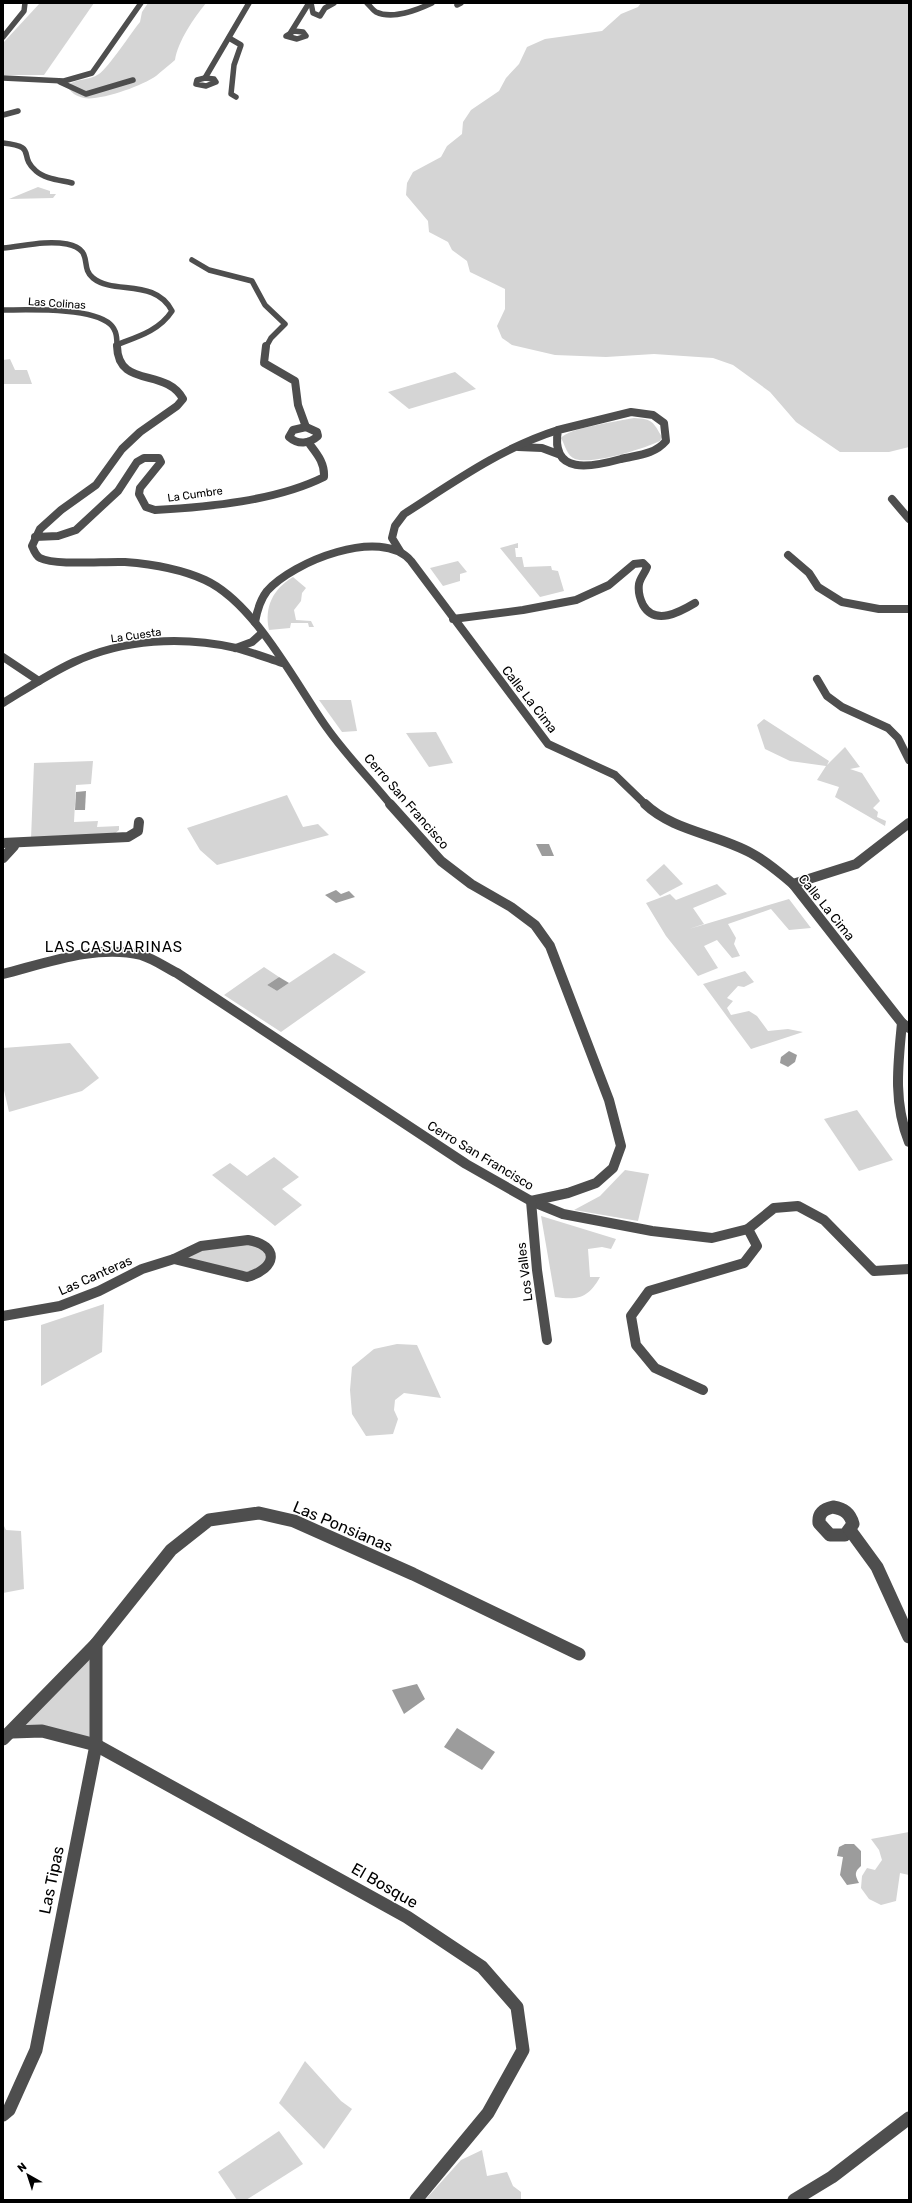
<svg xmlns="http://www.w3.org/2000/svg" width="912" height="2203" font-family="Rubik,sans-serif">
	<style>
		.green { fill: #d5d5d5 }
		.water { fill: #9c9c9c }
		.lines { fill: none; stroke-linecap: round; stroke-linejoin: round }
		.minor-far3 { stroke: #4e4e4e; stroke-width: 5.5 }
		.minor-far2 { stroke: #4e4e4e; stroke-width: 8 }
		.minor-far1 { stroke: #4e4e4e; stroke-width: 10 }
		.minor { stroke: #4e4e4e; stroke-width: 13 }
		.labels { text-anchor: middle; stroke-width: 3; stroke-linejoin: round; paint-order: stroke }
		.far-street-label { font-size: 11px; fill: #000; stroke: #fff }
		.street-label { font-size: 13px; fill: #000; stroke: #fff }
		.quarter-label { font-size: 15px; letter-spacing: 1px; fill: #000; stroke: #fff }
		.near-street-label { font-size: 16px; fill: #000; stroke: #fff }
	</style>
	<rect width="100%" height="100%" fill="#fff"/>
	<g class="green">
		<polygon points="40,3 94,3 44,75 3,75 3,43"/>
		<path d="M148,3H206C194,18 178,41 175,60C169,65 162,71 156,76C142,86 100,101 84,98C76,96 71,93 67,86C75,78 89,81 99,74C109,67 131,33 140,22L142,12Z"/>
		<polygon points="641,3 909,3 909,447 889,452 840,452 796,422 770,392 733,365 713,358 654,354 606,357 555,355 512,345 502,338 497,326 505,309 505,289 470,272 467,261 452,250 448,242 429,232 428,221 406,195 407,183 413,172 441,157 447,146 462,134 463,122 471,110 499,91 506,78 519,64 527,47 545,39 602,31 621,14 638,7"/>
		<polygon points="38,187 50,191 50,194 56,194 53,198 9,199"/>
		<polygon points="10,359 15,370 27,370 32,384 3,384 3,360"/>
		<polygon points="455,372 476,389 409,409 388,392"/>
		<path d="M634,418C653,419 653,422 662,437L660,441C643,449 592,465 575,459C567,456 565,445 561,438C568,428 620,421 634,418Z"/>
		<polygon points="518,543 518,548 515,548 516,557 522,557 524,567 551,566 552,570 558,571 564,591 540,597 500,548"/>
		<polygon points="458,561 467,572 460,574 460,581 443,586 430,568"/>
		<path d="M293,577L306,588L302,593L301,601L294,610L296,620L311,621L314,627H309L308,623H291L290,628L269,630C264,607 273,589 293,577Z"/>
		<polygon points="319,700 351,700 357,731 342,732"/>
		<polygon points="764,719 829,761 827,765 845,747 860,767 850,769 862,773 880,801 873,808 878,812 877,817 886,821 885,826 835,797 839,787 817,780 826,766 790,761 765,749 757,725"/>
		<polygon points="436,732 453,763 429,767 406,733"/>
		<polygon points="93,761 91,784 76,785 74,822 98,821 97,827 119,826 119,830 113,835 31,839 34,763"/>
		<polygon points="287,795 303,827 318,824 329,835 217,865 200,850 187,828"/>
		<polygon points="664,864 683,884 660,896 646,880"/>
		<polygon points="717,884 727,894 693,908 704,924 689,929 789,899 811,928 789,930 771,909 728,924 736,938 734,944 740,956 732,958 717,940 704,946 718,968 698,976 666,936 646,903 670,894 676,900"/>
		<polygon points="334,953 366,972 281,1032 224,995 264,967 279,977 267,985 277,991"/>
		<polygon points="745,971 754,982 744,987 738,986 727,998 733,1001 727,1008 731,1015 749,1011 757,1016 768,1031 788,1029 803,1032 751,1049 703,984"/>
		<polygon points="70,1043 99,1078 82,1091 9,1112 3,1086 3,1048"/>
		<polygon points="857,1110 893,1160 859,1171 824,1119"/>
		<polygon points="274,1157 299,1177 282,1189 302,1205 275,1226 212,1175 230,1163 247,1176"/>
		<polygon points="625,1170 649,1174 638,1221 574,1210 600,1196"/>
		<path d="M541,1216L616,1239L611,1249L602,1247L588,1249L590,1277H600C588,1299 577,1300 555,1297Z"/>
		<polygon points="248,1240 271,1254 258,1274 174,1259 201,1246"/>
		<polygon points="104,1304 102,1352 41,1386 41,1325"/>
		<polygon points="397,1344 417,1345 441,1398 404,1393 395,1400 394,1410 398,1419 393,1434 366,1436 352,1414 350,1390 352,1367 374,1349"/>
		<polygon points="3,1524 6,1530 21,1531 24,1589 3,1593"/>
		<polygon points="96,1644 96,1745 12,1732"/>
		<polygon points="909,1832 909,1875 900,1873 896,1901 881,1905 869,1899 861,1888 862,1876 867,1868 875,1870 882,1860 879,1850 871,1839"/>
		<polygon points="305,2061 341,2101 352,2109 324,2149 279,2103"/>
		<polygon points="279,2131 303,2164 246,2200 237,2200 218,2172"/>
		<polygon points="482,2150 487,2176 507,2172 513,2186 521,2192 521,2200 425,2200 461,2160"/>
	</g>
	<g class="water">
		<polygon points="86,791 85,810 75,810 76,792"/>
		<polygon points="536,844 549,844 554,856 542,856"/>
		<polygon points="336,890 341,894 349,891 355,897 336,903 325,895"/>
		<polygon points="279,977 289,983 277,991 267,985"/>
		<polygon points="789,1051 797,1055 795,1062 788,1067 780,1063 781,1057"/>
		<polygon points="417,1684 425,1699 404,1714 392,1690"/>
		<polygon points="457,1728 495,1752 482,1770 444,1747"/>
		<path d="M845,1844H854L861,1851V1866C854,1872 855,1875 859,1883L847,1885L840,1875L843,1857L837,1856L839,1847Z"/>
	</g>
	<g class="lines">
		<g class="minor-far3">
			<polyline points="311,3 313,13 320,16 325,8 334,3"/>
			<path d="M367,3C370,6 373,10 376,12C393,20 417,10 432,3"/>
			<polyline points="457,5 461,3"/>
			<polygon points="294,31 303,32 306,36 297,39 286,36"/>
			<polyline points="291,32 309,3"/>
			<polyline points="3,37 24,11 25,3"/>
			<polyline points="229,38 241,45 234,65 231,94 236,97"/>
			<polyline points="3,78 64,81 92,73 141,3"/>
			<polyline points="205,78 249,3"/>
			<polygon points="205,78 214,79 216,82 206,86 196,84 197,80"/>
			<polyline points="60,82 86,94 133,80"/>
			<polyline points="3,115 18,111"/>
			<path d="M3,143C39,147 17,155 36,171C45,179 60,180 72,183"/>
			<path d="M3,248C24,246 46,240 67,244C95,250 79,267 93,278C114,295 155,278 172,311C159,331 137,337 116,345"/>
			<polyline points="192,260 209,270 252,281 265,305 285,324 271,338 266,347"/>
			<path d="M3,310C28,310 91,307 110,324C117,330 117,339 117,347"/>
		</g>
		<g class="minor-far2">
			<path d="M117,346C118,389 166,367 183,399L177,406L140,432L122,449L96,485L61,510L40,529L32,546C34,551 36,556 40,558C56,566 105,561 125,562C151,564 181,569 205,580C255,603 295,683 327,728C346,755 370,779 391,805"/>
			<polyline points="266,346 264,363 295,381 298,405 306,427"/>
			<path d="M631,412L653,415L664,423L666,441C654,455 637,455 621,459C592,467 550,476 558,430Z"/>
			<path d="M306,427L317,432L318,436C309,444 298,445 289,437L293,430Z"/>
			<polyline points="518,447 542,448 558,454"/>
			<polyline points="892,499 909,519"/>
			<path d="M35,537L58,536L76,530L118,491L137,462L144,458H159L161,462L140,488L139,494L146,507L155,510C208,507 276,501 324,477C325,462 316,453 308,442"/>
			<path d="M400,551L392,538L395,526L404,514C454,482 501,448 558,430"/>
			<polyline points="788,555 809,573 818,587 842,602 879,609 909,609"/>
			<path d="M453,619L523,610L576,600L609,585L634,564L643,563L647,567C645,573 640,578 639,584C638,591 640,599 643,605C655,626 680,612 695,603"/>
			<path d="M255,622C257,611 260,600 267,591C292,562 381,526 411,561L548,744L615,775L646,805"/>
			<polyline points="236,648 252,642 262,633"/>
			<polyline points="3,657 39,681"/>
			<polyline points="817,679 827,696 842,707 888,728 898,738 909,760"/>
			<path d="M3,703C26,689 50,673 74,662C124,639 182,636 236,648C251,652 267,658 282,663"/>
		</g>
		<g class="minor-far1">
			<polyline points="390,804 441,861 471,884 511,907 535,925 550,946 609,1100 621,1146 613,1168 596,1183 568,1193 531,1201"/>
			<path d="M645,804C673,831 717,834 751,853C766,861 780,873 793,884L902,1023L909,1028"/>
			<polyline points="3,843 128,837 138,831 139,822"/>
			<polyline points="3,858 14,846 12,843"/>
			<polyline points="793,884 856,864 909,823"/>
			<path d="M3,974C46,963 97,944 141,955C154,959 165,967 177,973L466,1164L531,1201L563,1214L652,1231L712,1238L748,1229L774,1208L798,1206L824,1220L874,1271L909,1269"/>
			<path d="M902,1023C898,1064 893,1103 909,1142"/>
			<polyline points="531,1201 537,1270 547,1340"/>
			<path d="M248,1240C281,1246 276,1269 247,1277L174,1259L201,1246Z"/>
			<polyline points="3,1316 60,1306 99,1291 142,1269 174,1259"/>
			<polyline points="703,1390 655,1368 636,1345 631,1316 649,1291 744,1263 757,1246 748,1229"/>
		</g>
		<g class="minor">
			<path d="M833,1507C844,1509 850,1513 853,1524L845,1535H830L819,1523C818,1513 824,1509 833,1507Z"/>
			<polyline points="850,1530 877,1567 909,1637"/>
			<polyline points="12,1732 42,1731 96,1745 407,1917 482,1967 517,2007 523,2050 488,2113 416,2200"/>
			<polyline points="3,1739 96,1644 171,1550 209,1520 259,1513 294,1521 413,1574 579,1654"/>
			<polyline points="3,2115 9,2110 36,2050 96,1745 96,1644"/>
			<polyline points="794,2200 832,2177 909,2118"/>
		</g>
	</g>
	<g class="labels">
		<g class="far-street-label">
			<text transform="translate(57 303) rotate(4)" y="4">Las Colinas</text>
			<text transform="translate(195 494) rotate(-8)" y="4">La Cumbre</text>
			<text transform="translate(136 635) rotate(-8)" y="4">La Cuesta</text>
		</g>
		<g class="street-label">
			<text transform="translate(530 699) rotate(52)" y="5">Calle La Cima</text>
			<text transform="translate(407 801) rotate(49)" y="5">Cerro San Francisco</text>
			<text transform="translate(827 907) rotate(51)" y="5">Calle La Cima</text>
			<text transform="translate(481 1155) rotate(31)" y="5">Cerro San Francisco</text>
			<text transform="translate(524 1272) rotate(-97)" y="5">Los Valles</text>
			<text transform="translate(95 1275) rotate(-24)" y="5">Las Canteras</text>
		</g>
		<g class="quarter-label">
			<text x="114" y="952">LAS CASUARINAS</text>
		</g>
		<g class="near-street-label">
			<text transform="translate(343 1526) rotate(23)" y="6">Las Ponsianas</text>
			<text transform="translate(51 1880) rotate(-78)" y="6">Las Tipas</text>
			<text transform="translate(385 1885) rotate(30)" y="6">El Bosque</text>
		</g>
	</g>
	<rect width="912" height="2203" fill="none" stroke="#000000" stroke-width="8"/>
	<g transform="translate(28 2175) rotate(321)" stroke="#ffffff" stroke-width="3" paint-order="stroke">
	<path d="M0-3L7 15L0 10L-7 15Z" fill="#000000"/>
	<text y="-6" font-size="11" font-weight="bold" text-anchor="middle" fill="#000000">N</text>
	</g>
</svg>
